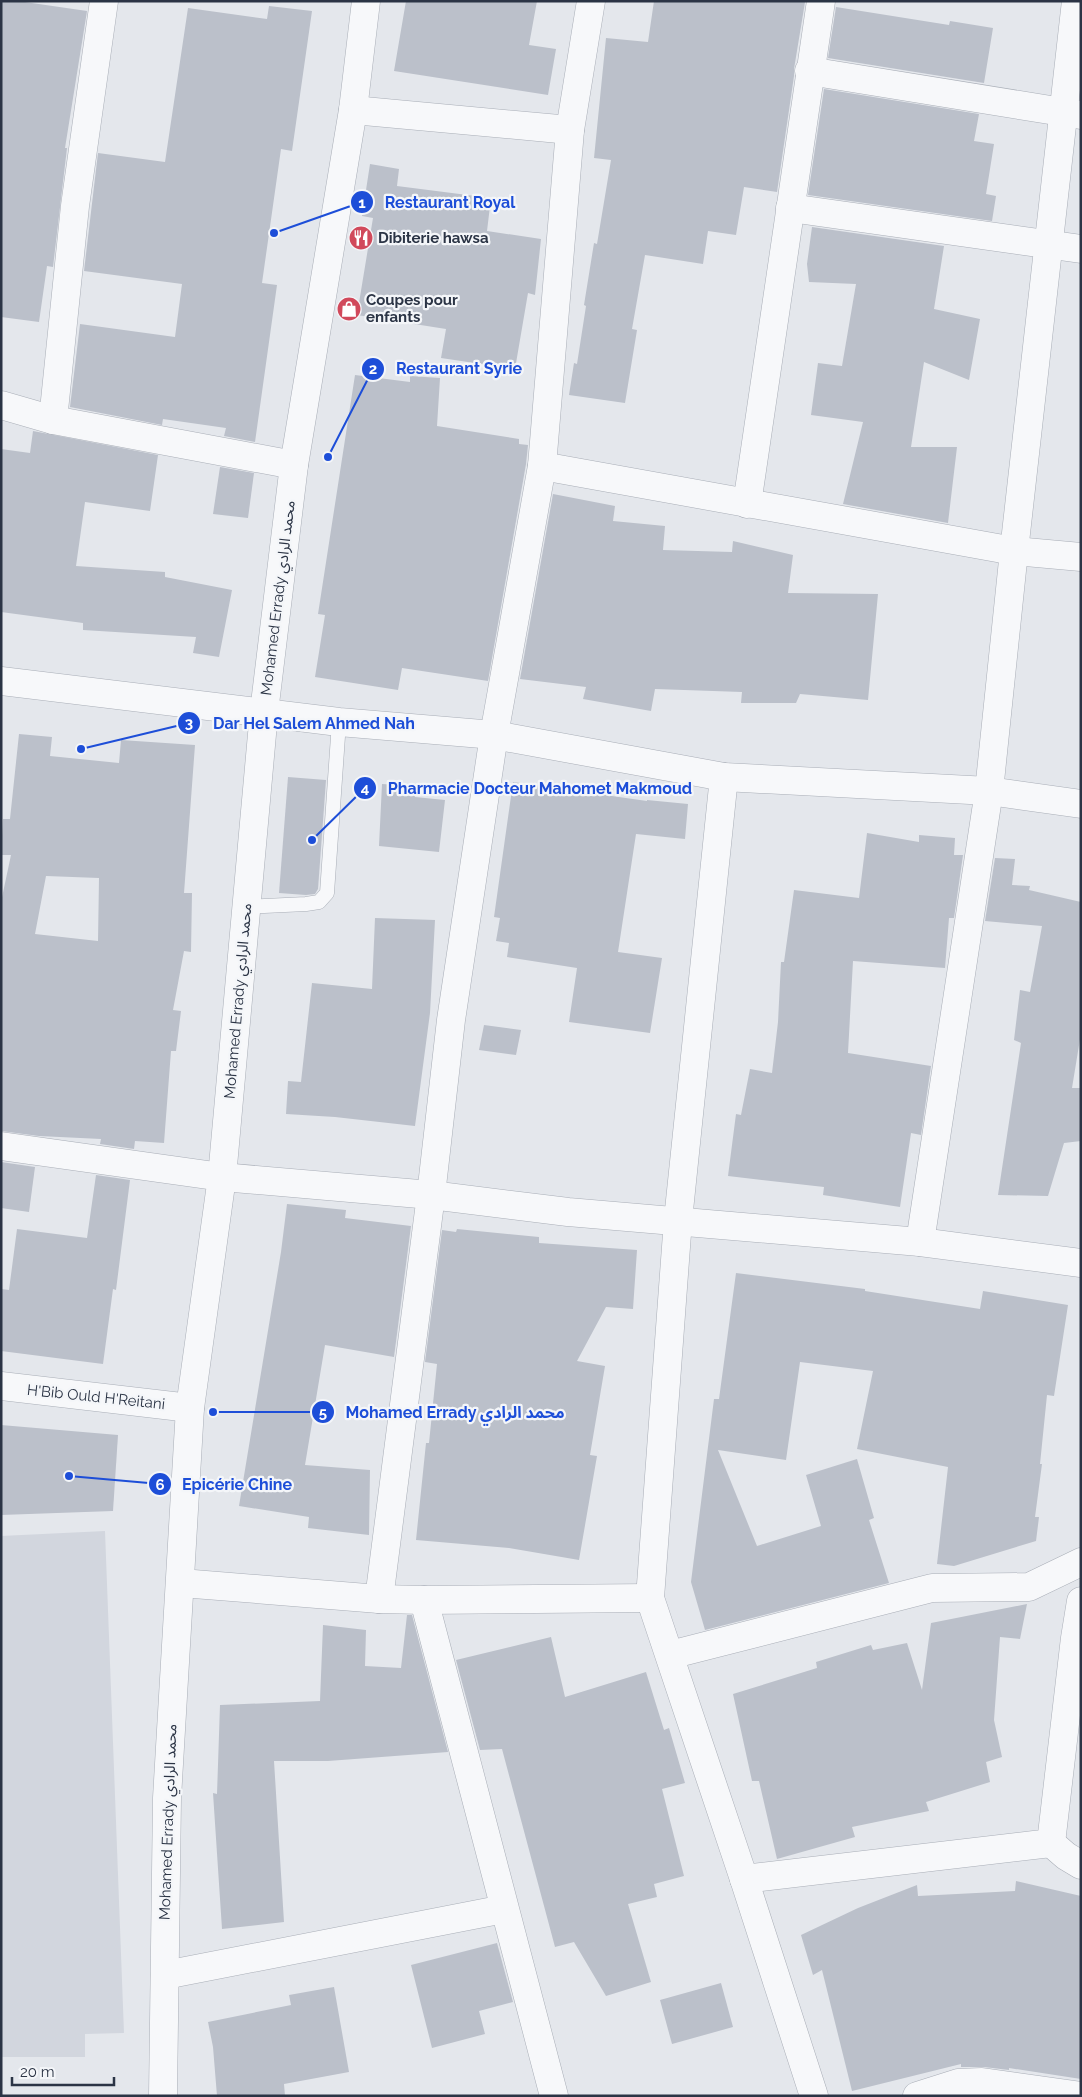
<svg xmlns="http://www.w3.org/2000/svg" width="1082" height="2097" font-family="Raleway,'Noto Sans Arabic',sans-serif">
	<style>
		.built { fill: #d2d6de }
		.building { fill: #bbc0ca; fill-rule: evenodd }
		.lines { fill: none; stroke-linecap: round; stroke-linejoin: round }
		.service-casing { stroke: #a9aeb7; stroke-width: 15 }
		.minor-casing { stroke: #a9aeb7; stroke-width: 29 }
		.tertiary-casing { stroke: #a9aeb7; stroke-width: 29 }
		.service { stroke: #f7f8fa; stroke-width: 14 }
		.minor { stroke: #f7f8fa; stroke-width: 28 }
		.tertiary { stroke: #f7f8fa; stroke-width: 28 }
		.labels { text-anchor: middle; stroke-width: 4.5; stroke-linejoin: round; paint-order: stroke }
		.poi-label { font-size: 15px; font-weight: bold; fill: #2b3445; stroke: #f4f6f9; text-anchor: start }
		.street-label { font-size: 15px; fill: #2b3445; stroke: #f4f6f9 }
		.leader { fill: none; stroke: #1d4ed8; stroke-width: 2 }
		.callout-dot { fill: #1d4ed8; stroke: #f4f6f9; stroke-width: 2 }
		.mark-label { font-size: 15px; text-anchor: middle; font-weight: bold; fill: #fff }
		.callout-label { font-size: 16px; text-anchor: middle; font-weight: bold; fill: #1d4ed8; stroke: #f4f6f9; stroke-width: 4.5; stroke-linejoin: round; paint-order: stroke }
	</style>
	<rect width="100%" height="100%" fill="#e4e7ec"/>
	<polygon class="built" points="105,1531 124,2033 85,2034 85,2057 1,2057 1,1536"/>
	<g class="building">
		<polygon points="1,1 18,1 87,11 65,148 67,148 53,267 47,266 39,322 1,317"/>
		<polygon points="406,1 537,1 529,45 556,49 548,95 394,71"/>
		<polygon points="654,1 805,2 794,69 794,76 777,192 744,187 736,235 708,231 703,264 645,255 632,329 637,330 625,403 569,395 574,363 577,364 586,306 584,305 594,243 597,244 611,160 594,158 606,38 648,42"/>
		<polygon points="269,6 312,11 292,151 281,149 262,283 277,285 255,442 224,436 226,428 163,419 162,425 70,407 80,324 175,337 182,284 84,271 98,153 165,162 188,8 267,19"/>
		<polygon points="836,7 949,25 950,21 993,28 984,83 828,58"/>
		<polygon points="824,89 979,114 974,141 994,144 986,194 996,196 992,221 808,195"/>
		<polygon points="370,164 399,169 397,186 491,198 487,231 541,239 535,295 528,293 515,369 441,358 446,329 357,315 373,218 362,216"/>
		<polygon points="812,227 944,246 934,309 980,319 969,380 924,362 911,447 957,447 948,523 843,504 863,422 811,415 818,363 842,366 856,284 809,282 807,264"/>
		<polygon points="355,375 410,382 410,376 440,378 437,426 519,439 519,444 528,445 526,464 488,681 402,668 398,690 315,677 325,615 318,614"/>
		<polygon points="33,431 158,455 150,511 85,502 76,566 165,572 165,577 232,590 219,657 193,653 196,637 83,630 83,623 1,612 1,449 30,453"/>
		<polygon points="220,467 254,473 248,518 213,514"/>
		<polygon points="553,494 615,506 613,521 665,526 663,550 732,552 733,541 793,555 788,593 878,594 868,700 800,694 796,703 741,703 742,692 655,689 651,711 583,699 586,687 520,679"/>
		<path d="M19,734L52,737L50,756L119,763L121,740L195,745L184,893H192L191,952L184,951L173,1010L181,1011L176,1051H171L164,1143L135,1141L134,1149L100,1144L101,1139L39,1136L1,1131V902L11,855H1V853L3,819H10ZM46,876L99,878L98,941L35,934Z"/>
		<polygon points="288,777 326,780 318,889 315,894 306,895 279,893"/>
		<polygon points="513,782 647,801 647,800 688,804 685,839 636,834 618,952 662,958 650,1033 569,1022 577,968 507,957 509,943 496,941 500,918 494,917"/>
		<polygon points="382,784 416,786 415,797 445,800 439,852 379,846"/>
		<polygon points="867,833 919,842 919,835 955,838 954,855 963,855 954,918 949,918 945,968 853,961 848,1053 931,1066 921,1135 911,1133 900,1207 823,1195 824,1187 728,1176 736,1114 741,1115 750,1069 772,1073 778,1022 781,962 784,962 794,890 859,898"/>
		<polygon points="995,858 1015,859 1012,885 1030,886 1029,890 1081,902 1081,1033 1072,1088 1081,1088 1081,1141 1064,1143 1048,1196 998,1195 1021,1043 1014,1040 1020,990 1030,992 1042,926 985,921"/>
		<polygon points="375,918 435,920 430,1013 415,1126 335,1117 286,1114 288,1081 301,1082 312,983 372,989"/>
		<polygon points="484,1025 521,1030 516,1055 479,1050"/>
		<polygon points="1,1162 35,1167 29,1212 1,1208"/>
		<polygon points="96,1175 130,1180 116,1290 113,1289 103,1364 1,1351 1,1289 9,1290 17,1229 87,1238"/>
		<polygon points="287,1204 346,1210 345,1218 411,1226 394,1357 325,1345 305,1465 370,1470 369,1535 308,1528 309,1517 239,1506 281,1252"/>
		<polygon points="457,1229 539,1237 539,1243 637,1250 633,1309 606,1307 577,1361 605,1366 590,1455 597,1456 579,1560 509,1548 416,1540 426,1443 429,1443 437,1364 425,1362 442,1230 456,1232"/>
		<polygon points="736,1273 865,1289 865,1291 980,1309 983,1291 1068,1305 1054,1396 1047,1395 1040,1464 1042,1464 1035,1517 1039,1517 1036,1541 954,1566 937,1564 948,1467 857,1449 873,1371 800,1362 786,1460 718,1450 757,1546 821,1526 806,1475 857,1459 874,1518 869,1520 889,1583 705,1630 691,1582 714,1399 719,1399"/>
		<polygon points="1,1425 118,1435 113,1511 1,1515"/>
		<polygon points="1027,1604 1020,1639 1000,1637 994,1720 1002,1757 986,1762 990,1782 926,1802 929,1811 852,1827 855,1837 777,1859 759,1781 752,1781 733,1694 817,1668 816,1662 871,1645 873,1650 907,1643 922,1690 931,1623"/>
		<polygon points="407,1615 412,1615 448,1752 328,1761 274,1761 284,1922 222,1929 213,1793 217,1794 220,1705 320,1701 323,1625 366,1630 365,1666 401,1668"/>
		<polygon points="551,1637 565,1697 646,1672 664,1730 669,1728 685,1783 662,1789 684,1876 654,1884 657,1897 628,1904 651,1982 606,1996 574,1942 555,1947 502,1749 480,1750 456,1660"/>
		<polygon points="1016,1881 1081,1896 1081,2079 1009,2068 1009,2070 984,2067 961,2067 961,2064 852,2091 822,1970 813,1975 801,1935 858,1908 917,1885 918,1896 1015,1891"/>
		<polygon points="497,1943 513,2002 479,2011 485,2034 432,2048 411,1965"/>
		<polygon points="721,1983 733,2027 672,2044 660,2000"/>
		<polygon points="334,1987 349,2072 284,2084 285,2096 217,2096 213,2047 208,2022 291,2005 289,1995"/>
	</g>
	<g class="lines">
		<defs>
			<polyline id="service" points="246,907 306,904 319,902 327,893 339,722"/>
			<g id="minor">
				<polyline points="809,71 1081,115"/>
				<polyline points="353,110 570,130"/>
				<polyline points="790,208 1081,249"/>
				<polyline points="1,405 53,420 294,465"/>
				<polyline points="53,420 75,206 104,1"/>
				<polyline points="542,466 1014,551 1081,557"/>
				<polyline points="747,504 821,1"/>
				<polyline points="1,681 339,722 494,735 724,777 989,791 1081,804"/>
				<polyline points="724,777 678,1220 650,1598 744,1879 814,2096"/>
				<polyline points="1,1146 222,1177 431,1195 568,1212 920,1242 1081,1263"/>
				<polyline points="920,1242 989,791 1014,551 1076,1"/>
				<polyline points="1,1386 190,1408"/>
				<polyline points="181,1583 379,1599 424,1600 650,1598"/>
				<polyline points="379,1599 431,1195 451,1020 494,735 542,466 570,130 591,1"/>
				<polyline points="424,1600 554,2096"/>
				<polyline points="670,1655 932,1588 1029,1587 1081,1562"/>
				<polyline points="1051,1843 1066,1856 1081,1865"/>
				<polyline points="744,1879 1051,1843 1075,1638 1081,1601"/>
				<polyline points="165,1975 504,1909"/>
				<polyline points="917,2096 958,2083 982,2082 1081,2096"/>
			</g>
			<polyline id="tertiary" points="163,2096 167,1798 190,1408 222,1177 264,712 294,465 353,110 366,1"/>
		</defs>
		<use href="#service" class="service-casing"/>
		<use href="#minor" class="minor-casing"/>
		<use href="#tertiary" class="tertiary-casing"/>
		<use href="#service" class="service"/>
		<use href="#minor" class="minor"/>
		<use href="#tertiary" class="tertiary"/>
	</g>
	<defs>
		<symbol id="restaurant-disc" viewBox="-11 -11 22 22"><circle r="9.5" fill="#d1495b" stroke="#f4f6f9"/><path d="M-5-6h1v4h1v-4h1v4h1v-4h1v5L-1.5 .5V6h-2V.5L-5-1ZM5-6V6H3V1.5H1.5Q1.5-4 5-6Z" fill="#fff"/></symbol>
		<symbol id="shop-disc" viewBox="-11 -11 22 22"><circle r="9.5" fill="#d1495b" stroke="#f4f6f9"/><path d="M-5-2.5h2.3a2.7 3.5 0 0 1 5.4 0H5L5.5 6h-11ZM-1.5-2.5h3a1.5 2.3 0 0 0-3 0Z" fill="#fff"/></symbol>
	</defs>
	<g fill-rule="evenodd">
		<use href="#restaurant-disc" x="347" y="224" width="28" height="28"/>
		<use href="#shop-disc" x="335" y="295" width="28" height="28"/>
	</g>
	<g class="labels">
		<g class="poi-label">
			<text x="378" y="243">Dibiterie hawsa</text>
			<text x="366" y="305">Coupes pour<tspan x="366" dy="17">enfants</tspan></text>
		</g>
		<g class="street-label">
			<text transform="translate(278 598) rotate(-83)" y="5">Mohamed Errady محمد الرادي</text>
			<text transform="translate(238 1001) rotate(-85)" y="5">Mohamed Errady محمد الرادي</text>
			<text transform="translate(96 1397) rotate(6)" y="5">H'Bib Ould H'Reitani</text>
			<text transform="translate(168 1822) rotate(-88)" y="5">Mohamed Errady محمد الرادي</text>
		</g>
	</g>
	<path class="leader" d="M274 233L362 202M328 457L373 369M81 749L189 723M312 840L365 788M213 1412L323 1412M69 1476L160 1484"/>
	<g class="callout-dot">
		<circle cx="274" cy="233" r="5"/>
		<circle cx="328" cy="457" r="5"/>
		<circle cx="81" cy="749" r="5"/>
		<circle cx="312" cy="840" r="5"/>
		<circle cx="213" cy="1412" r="5"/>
		<circle cx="69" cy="1476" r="5"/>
		<circle cx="362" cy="202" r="12"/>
		<circle cx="373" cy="369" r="12"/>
		<circle cx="189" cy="723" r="12"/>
		<circle cx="365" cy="788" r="12"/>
		<circle cx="323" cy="1412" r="12"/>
		<circle cx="160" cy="1484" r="12"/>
	</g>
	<g class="mark-label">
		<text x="362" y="208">1</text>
		<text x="373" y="374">2</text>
		<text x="189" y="728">3</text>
		<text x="365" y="793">4</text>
		<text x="323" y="1418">5</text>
		<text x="160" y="1490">6</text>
	</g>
	<g class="callout-label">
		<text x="450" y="208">Restaurant Royal</text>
		<text x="459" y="374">Restaurant Syrie</text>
		<text x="314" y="729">Dar Hel Salem Ahmed Nah</text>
		<text x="540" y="794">Pharmacie Docteur Mahomet Makmoud</text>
		<text x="455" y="1418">Mohamed Errady محمد الرادي</text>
		<text x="237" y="1490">Epicérie Chine</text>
	</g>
	<rect width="1082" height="2097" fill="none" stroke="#2b3445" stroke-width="5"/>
	<path d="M12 2077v8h102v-8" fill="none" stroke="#2b3445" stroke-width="2.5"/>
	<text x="20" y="2077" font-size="15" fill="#2b3445" stroke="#f4f6f9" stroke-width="4" paint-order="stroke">20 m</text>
</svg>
